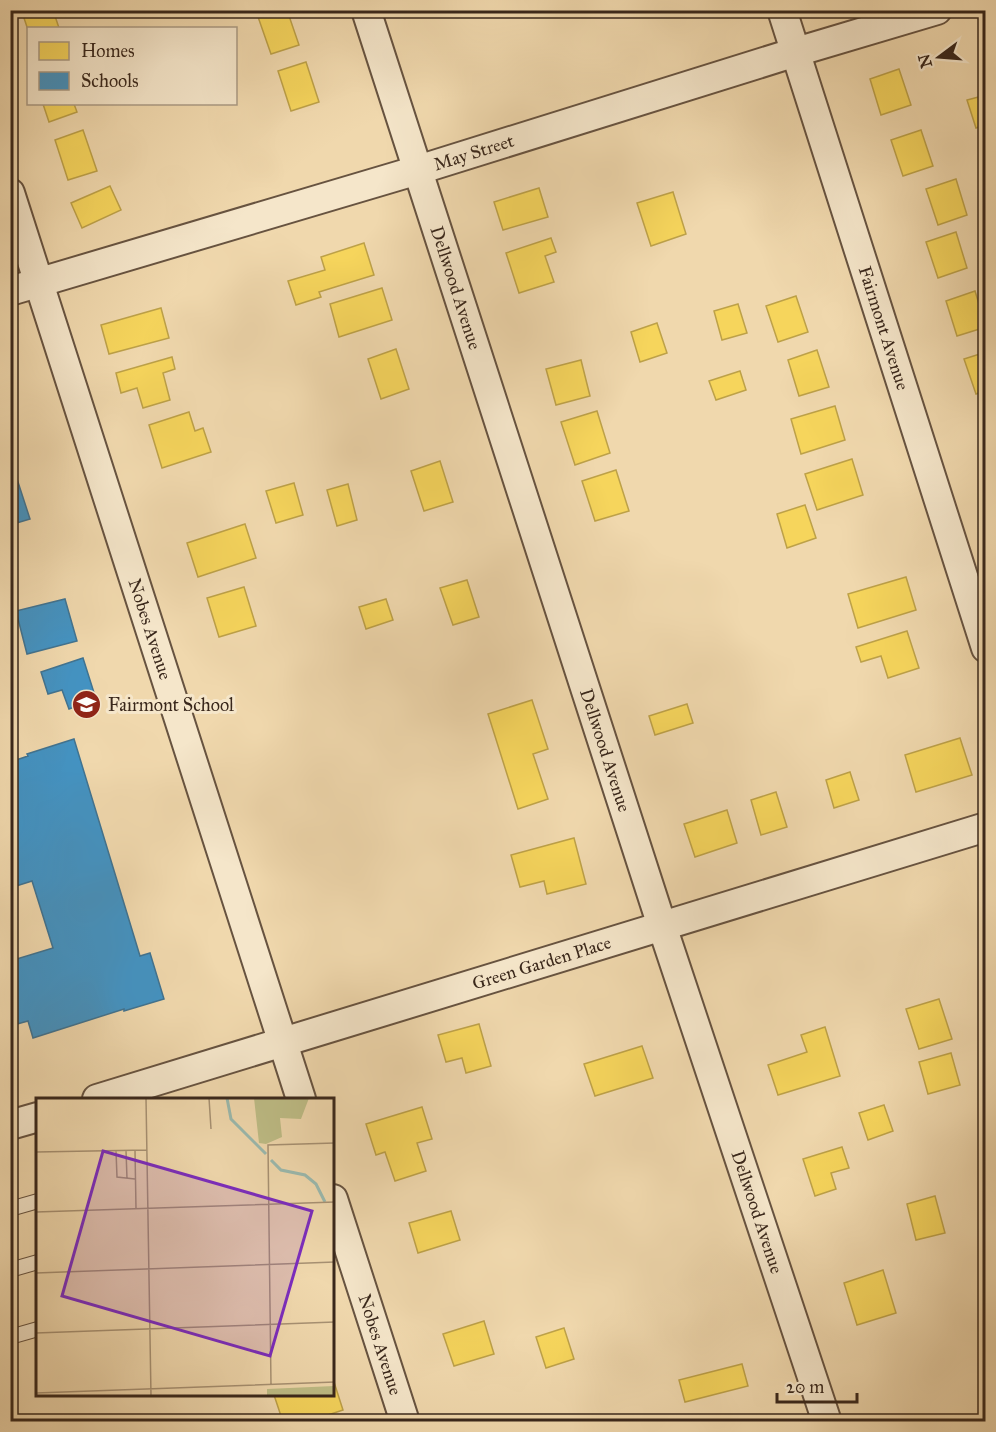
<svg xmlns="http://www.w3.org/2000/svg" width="996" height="1432" font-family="'IM FELL Great Primer',serif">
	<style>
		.homes { fill: #f6d55c; stroke: #bda148; stroke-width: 1.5 }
		.schools { fill: #4393c3; stroke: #407391; stroke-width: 1.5 }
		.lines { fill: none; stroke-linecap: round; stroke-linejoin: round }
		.service-casing { stroke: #675340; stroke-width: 16 }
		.minor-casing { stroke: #675340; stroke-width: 32 }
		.service { stroke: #f5e6ca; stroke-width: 14 }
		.minor { stroke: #f5e6ca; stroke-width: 28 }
		.labels { text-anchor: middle; stroke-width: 6; stroke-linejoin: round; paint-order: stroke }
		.street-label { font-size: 18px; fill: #39271b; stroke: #f5e6ca }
		.poi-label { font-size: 18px; fill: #39271b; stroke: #f5e6ca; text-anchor: start }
		.inset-river { fill: none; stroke: #9ab9ae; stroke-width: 3 }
		.inset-road { fill: none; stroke: #a79173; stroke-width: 1.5 }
		.view { fill: #7b2cbf; fill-opacity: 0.15; stroke: #7b2cbf; stroke-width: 3 }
		.inset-edge { fill: none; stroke: #39271b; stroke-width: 3 }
	</style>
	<rect width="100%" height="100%" fill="#f0d8ad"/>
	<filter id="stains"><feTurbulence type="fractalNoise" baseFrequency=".00333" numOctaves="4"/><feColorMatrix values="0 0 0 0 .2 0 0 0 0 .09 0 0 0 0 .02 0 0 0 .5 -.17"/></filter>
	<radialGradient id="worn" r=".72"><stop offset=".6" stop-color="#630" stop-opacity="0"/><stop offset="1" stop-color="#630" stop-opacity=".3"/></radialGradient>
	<g class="homes">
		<polygon points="38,10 53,10 59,28 28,28 28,30 23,15"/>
		<polygon points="268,10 287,10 299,45 271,54 257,14"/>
		<polygon points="306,62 319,102 291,111 278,71"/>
		<polygon points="899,69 911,105 881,115 870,79"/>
		<polygon points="986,95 986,125 976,128 967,100"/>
		<polygon points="43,104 74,104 77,112 49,122"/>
		<polygon points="83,130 97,171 68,180 55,140"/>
		<polygon points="921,130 933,166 903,176 891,140"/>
		<polygon points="956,179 967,215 938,225 926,189"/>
		<polygon points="110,186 121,210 82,228 71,203"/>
		<polygon points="539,188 548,217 503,230 494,202"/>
		<polygon points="673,192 686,234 651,246 637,203"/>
		<polygon points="956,232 967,268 938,278 926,242"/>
		<polygon points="551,238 556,252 545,256 554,282 519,293 506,253"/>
		<polygon points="364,243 374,275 319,292 321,297 296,305 288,281 325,270 321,257"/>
		<polygon points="382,288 392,320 339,337 330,304"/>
		<polygon points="975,291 986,327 957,336 946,301"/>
		<polygon points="796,296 808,332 778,342 766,306"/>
		<polygon points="738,304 747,333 722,340 714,311"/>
		<polygon points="161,308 169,338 109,354 101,325"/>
		<polygon points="657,323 667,353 640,362 631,332"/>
		<polygon points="396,349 409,389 381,399 368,359"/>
		<polygon points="817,350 829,387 799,396 788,360"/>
		<polygon points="986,352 986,391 976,394 964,359"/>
		<polygon points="172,357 175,369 163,373 170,400 143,408 137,388 121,393 116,373"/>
		<polygon points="581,360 590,396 556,405 546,369"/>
		<polygon points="740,371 746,390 716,400 709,381"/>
		<polygon points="835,406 845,440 801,454 791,419"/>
		<polygon points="597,411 610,453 575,465 561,422"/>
		<polygon points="189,412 195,431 203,428 211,452 162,468 149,425"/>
		<polygon points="852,459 863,495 817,510 805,474"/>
		<polygon points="440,461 453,502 424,511 411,471"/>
		<polygon points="616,470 629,511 595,521 582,481"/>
		<polygon points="294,483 303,515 276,523 266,491"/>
		<polygon points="348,484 357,520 337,526 327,490"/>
		<polygon points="805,505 816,538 787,548 777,514"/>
		<polygon points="245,524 256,558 198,577 187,543"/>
		<polygon points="906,577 916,610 858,628 848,594"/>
		<polygon points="467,580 479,617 453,625 440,588"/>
		<polygon points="244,587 256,626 219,637 207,598"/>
		<polygon points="386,599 393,620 366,629 359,607"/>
		<polygon points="907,631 919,668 888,678 881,656 861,662 856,647"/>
		<polygon points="532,700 548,749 533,754 548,799 518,809 488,714"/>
		<polygon points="687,704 693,723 655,735 649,716"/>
		<polygon points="960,738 972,775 916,792 905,755"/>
		<polygon points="850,772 859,800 834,808 826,780"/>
		<polygon points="776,792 787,827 761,835 751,800"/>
		<polygon points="727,810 737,843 695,857 684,824"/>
		<polygon points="574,838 586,884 547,894 544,881 520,887 511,855"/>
		<polygon points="939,999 952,1039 919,1049 906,1009"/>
		<polygon points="479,1024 491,1066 466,1073 462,1058 446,1062 438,1035"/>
		<polygon points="825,1027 840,1076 778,1095 768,1065 807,1052 801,1035"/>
		<polygon points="642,1046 653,1078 595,1096 584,1064"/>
		<polygon points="951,1053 960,1085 928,1094 919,1062"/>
		<polygon points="884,1105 893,1131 868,1140 859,1113"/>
		<polygon points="422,1107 432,1139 417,1143 426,1171 395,1181 385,1152 376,1155 366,1124"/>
		<polygon points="842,1147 849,1168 831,1173 836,1189 815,1196 803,1159"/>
		<polygon points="935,1196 945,1233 916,1240 907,1204"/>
		<polygon points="451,1211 460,1240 418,1253 409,1223"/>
		<polygon points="883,1270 896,1313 857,1325 844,1283"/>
		<polygon points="484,1321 494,1354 454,1366 443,1334"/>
		<polygon points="564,1328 574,1359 546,1368 536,1337"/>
		<polygon points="742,1364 748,1386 685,1402 679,1380"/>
		<polygon points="333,1379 343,1410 307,1422 283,1422 274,1395 333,1394"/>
	</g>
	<g class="schools">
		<polygon points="17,479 30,519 10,525 10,481"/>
		<polygon points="65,599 77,641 27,654 16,611"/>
		<polygon points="83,658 96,699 69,709 62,690 48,694 41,672"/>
		<polygon points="10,709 16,727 10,729"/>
		<polygon points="74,739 140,956 150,953 164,999 124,1011 124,1009 33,1038 28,1021 10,1026 10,961 53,948 32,881 10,888 10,762 28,756 27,754"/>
	</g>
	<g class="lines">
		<defs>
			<g id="service">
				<polyline points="10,1209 38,1201"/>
				<polyline points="10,1270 38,1262"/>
				<polyline points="10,1337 38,1329"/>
			</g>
			<g id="minor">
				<path id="s1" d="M366,10L662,926L827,1422"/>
				<path id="s2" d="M782,10L986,648"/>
				<path id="s3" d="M10,193L301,1099"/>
				<path id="s4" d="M10,291L418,170L796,52L937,10"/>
				<path id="s5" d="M97,1099L986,827"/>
				<polyline points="10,1125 38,1117"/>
				<path id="s6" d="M333,1199L405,1422"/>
			</g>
		</defs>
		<use href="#service" class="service-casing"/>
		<use href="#minor" class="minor-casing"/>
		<use href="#service" class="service"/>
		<use href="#minor" class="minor"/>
	</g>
	<defs>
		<symbol id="school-disc" viewBox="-11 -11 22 22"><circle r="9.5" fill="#8f2418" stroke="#f5e6ca"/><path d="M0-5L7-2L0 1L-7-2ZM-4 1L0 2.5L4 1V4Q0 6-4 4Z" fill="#fff"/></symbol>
	</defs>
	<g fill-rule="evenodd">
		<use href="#school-disc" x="70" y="688" width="33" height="33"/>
	</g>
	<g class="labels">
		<g class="street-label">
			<text dy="6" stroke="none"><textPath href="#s4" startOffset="484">May Street</textPath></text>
			<text dy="6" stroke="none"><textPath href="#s1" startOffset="292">Dellwood Avenue</textPath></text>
			<text dy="6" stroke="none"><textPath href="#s2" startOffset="334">Fairmont Avenue</textPath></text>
			<text dy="6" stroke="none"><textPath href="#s3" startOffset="458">Nobes Avenue</textPath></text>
			<text dy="6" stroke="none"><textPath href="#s1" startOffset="778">Dellwood Avenue</textPath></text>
			<text dy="6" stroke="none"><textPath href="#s5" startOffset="465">Green Garden Place</textPath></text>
			<text dy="6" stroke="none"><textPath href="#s1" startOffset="1264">Dellwood Avenue</textPath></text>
			<text dy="6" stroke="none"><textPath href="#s6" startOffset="153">Nobes Avenue</textPath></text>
		</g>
		<g class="poi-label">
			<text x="108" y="711">Fairmont School</text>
		</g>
	</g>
	<g transform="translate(36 1098)">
		<rect width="298" height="298" fill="#f0d8ad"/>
		<path d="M218,0H273L265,21L244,20L246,39L230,46L223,45ZM298,288V298H231V291Z" fill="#bebd86"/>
		<path class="inset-river" d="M191,0L195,21L230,56M235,62L245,72L269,77L280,86L289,104"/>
		<path class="inset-road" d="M110,0L115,298M173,0L175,31M90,52L91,81M99,52L100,111M80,53L81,79L99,81M0,54L111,52M0,114L299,104M0,175L299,164M0,235L299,224M235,287L232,47L299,45M0,295L299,284"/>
		<path class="view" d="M67,53L276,113L234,258L26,198Z"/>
		<rect width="298" height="298" class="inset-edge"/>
	</g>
	<rect width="996" height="1432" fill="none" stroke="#f0d8ad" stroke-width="36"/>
	<rect x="12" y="12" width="972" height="1408" fill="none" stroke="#39271b" stroke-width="3"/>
	<rect x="18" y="18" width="960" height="1396" fill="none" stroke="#39271b" stroke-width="1.5"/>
	<rect x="27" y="27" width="210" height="78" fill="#f5e6ca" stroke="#aa9a84" stroke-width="1.5"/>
	<rect x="39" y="42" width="30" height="18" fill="#f6d55c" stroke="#aa9a84" stroke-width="1.5"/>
	<text x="81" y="57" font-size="18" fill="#39271b">Homes</text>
	<rect x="39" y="72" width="30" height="18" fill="#4393c3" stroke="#aa9a84" stroke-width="1.5"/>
	<text x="81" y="87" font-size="18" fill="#39271b">Schools</text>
	<g transform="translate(939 57) rotate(254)" stroke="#f5e6ca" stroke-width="4.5" paint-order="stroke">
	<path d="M0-4.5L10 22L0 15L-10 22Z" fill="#39271b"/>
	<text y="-9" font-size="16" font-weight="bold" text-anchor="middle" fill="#39271b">N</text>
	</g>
	<path d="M777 1393v9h80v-9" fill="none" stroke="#39271b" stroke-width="3"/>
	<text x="786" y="1393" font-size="18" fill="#39271b" stroke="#f5e6ca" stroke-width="4.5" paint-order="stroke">20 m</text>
	<rect width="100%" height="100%" filter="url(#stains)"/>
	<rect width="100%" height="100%" fill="url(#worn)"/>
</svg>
